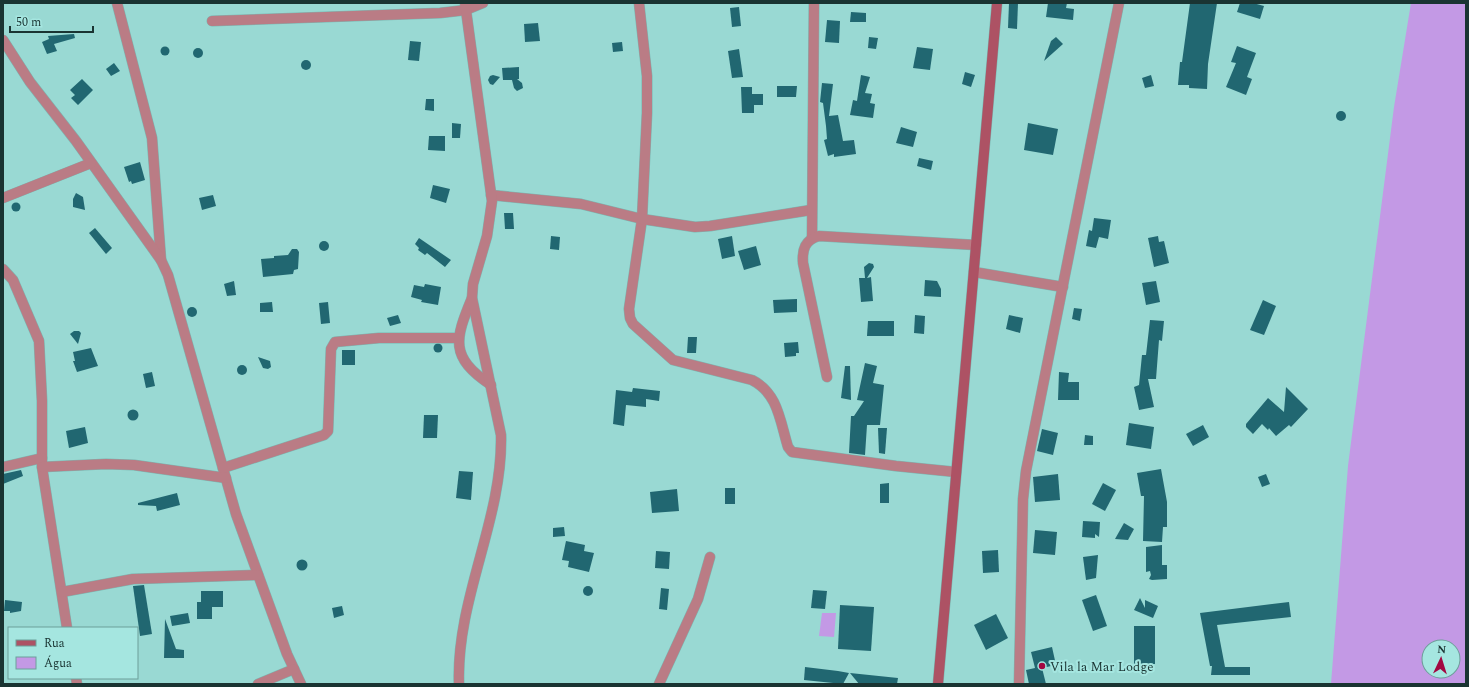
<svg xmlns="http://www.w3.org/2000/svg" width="1469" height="687" font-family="Spectral,serif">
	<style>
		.water { fill: #c399e5; fill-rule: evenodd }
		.building { fill: #216771 }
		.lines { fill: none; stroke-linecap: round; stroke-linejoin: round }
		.street-casing { stroke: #7db5b0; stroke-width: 11 }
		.secondary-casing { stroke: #7db5b0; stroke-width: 11 }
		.street { stroke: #ba7c85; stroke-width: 10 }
		.secondary { stroke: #ad5264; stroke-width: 10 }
		.poi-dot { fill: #a20741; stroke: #a5e6e0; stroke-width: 1.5 }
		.labels { text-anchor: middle; stroke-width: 4; stroke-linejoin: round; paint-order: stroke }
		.poi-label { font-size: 13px; fill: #1a3432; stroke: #a5e6e0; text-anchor: start }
	</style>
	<rect width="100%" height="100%" fill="#99d9d3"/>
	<g class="water">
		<path d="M1411,3H1466V684H1331L1348,466L1394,107ZM1429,647H1453V671H1429Z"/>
		<polygon points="822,613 836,613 834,637 819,636"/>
	</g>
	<g class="building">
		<polygon points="1009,3 1018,3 1017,29 1008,28"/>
		<polygon points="1048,3 1067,3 1066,8 1074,9 1073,20 1046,17"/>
		<polygon points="1190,3 1217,3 1208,64 1207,89 1189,88 1189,85 1178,85 1180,62 1182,62"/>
		<polygon points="1240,3 1253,3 1264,6 1260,19 1237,12"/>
		<polygon points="739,7 741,26 732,27 730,8"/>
		<polygon points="851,12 866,13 866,22 850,22"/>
		<polygon points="827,20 840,21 839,43 825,42"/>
		<polygon points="538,23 540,41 525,42 524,24"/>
		<polygon points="74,34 75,38 54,44 57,51 47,54 42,42 49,39 48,36"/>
		<polygon points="869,37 878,38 876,49 868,48"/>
		<polygon points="1056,37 1063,44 1044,61 1051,41"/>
		<polygon points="410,41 421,42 419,61 408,60"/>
		<polygon points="622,42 623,51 613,52 612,43"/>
		<polygon points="1237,46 1256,53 1247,77 1252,79 1246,95 1226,87 1236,63 1231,62"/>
		<circle cx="165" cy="51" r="4.5"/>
		<polygon points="917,47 933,49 930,70 913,68"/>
		<circle cx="198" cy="53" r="5"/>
		<polygon points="739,49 743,77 732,78 728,51"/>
		<circle cx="306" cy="65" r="5"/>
		<polygon points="114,63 120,71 111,76 106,69"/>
		<polygon points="519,67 519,79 517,79 522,83 523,88 517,91 514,88 512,80 503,80 502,68"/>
		<polygon points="965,72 975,75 971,87 962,84"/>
		<polygon points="493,75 500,77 493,85 490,84 488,80 490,76"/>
		<polygon points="861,75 870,77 865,93 872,94 870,103 875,104 873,118 850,115 853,100 857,101"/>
		<polygon points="1151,75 1154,86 1145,88 1142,78"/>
		<polygon points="82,79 93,90 78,105 71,98 75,95 70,90"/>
		<polygon points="822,83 833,84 829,116 838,115 843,141 854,140 856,154 834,157 834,154 828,156 824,140 827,139 826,126 823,103 820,102"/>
		<polygon points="777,86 797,86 796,97 777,97"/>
		<polygon points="741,87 752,87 752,94 763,94 763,105 754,105 754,113 742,113"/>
		<polygon points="426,99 434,99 434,111 425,110"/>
		<circle cx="1341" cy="116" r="5"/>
		<polygon points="452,123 461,124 460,138 452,138"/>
		<polygon points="1028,123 1058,129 1053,155 1024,150"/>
		<polygon points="901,127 917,132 913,147 896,143"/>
		<polygon points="429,136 445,136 445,151 428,150"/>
		<polygon points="919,158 933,161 931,170 917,166"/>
		<polygon points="140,162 145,180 132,184 131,181 129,182 124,167"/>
		<polygon points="433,185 450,189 446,203 430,198"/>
		<polygon points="76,193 83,197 85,210 73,207 73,199"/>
		<polygon points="213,195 216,206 202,210 199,198"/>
		<circle cx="16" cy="207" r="4.5"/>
		<polygon points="504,213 513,213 514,229 505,229"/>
		<polygon points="1094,218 1111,220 1108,239 1099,237 1096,248 1086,246 1089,230 1092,231"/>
		<polygon points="95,228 112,248 106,254 89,233"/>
		<polygon points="551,236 560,237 559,250 550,249"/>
		<polygon points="732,236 735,256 722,259 718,239"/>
		<polygon points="1158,236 1159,242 1164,241 1169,263 1154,267 1148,238"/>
		<polygon points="419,238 451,260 445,267 427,253 425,255 418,250 419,248 415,244"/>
		<circle cx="324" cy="246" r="5"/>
		<polygon points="756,246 761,265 744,270 738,251"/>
		<polygon points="292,249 297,249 299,252 298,269 294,270 293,274 263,277 261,259 274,258 274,256 288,255"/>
		<polygon points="869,263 873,264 874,267 867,278 871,277 873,301 861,302 859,278 865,278 864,267"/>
		<polygon points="925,280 937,281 941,289 941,297 924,296"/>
		<polygon points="234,281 236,295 227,296 224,284"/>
		<polygon points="1156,281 1160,302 1146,305 1142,283"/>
		<polygon points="425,284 441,287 438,305 421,302 422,300 411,297 414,285 424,287"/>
		<polygon points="797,299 797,312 774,313 773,300"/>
		<polygon points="1263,300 1276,306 1264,335 1250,330"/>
		<polygon points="272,302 273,312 260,312 260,303"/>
		<polygon points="328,302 330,323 321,324 319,303"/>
		<circle cx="192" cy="312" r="5"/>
		<polygon points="1074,308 1082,309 1080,321 1072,319"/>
		<polygon points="398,315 401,323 390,326 387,318"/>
		<polygon points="915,315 925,316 924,334 914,333"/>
		<polygon points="1009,315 1023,318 1020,333 1006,329"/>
		<polygon points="1150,320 1164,321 1162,341 1159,340 1156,379 1148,379 1154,407 1139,410 1134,387 1139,385 1142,355 1146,355"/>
		<polygon points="868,321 894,321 894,336 867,336"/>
		<polygon points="74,331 79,331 81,333 78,344 70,334"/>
		<polygon points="688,337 697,337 696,353 687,353"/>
		<polygon points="798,342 799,353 796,353 796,356 785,357 784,343"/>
		<circle cx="438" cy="348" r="4.5"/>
		<polygon points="91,348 98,366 77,372 73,361 75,361 73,352"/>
		<rect x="342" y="350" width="13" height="15"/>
		<polygon points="258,357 270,361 271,367 268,369 263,368"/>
		<polygon points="865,363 877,366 873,383 884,385 880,425 867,425 865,455 849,453 851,416 854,416 864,401 857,400"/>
		<circle cx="242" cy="370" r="5"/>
		<polygon points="845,366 850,366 851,400 841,398"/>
		<polygon points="152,372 155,386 146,388 143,374"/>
		<polygon points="1059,372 1069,373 1068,382 1079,382 1079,400 1058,400"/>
		<polygon points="1286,387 1308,409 1291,427 1289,425 1276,436 1269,428 1268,430 1262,424 1253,434 1246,427 1246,424 1268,398 1284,412"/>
		<polygon points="633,388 660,391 659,401 646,399 646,407 626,405 624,426 613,424 616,390 632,392"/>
		<circle cx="133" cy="415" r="5.5"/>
		<polygon points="424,415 438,415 437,438 423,438"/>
		<polygon points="1129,423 1154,427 1151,449 1126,445"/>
		<polygon points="1203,425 1209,437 1193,446 1186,434"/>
		<polygon points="85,427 88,443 69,448 66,431"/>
		<polygon points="878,428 887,428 885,454 879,453"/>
		<polygon points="1042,429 1058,433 1053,455 1037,451"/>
		<polygon points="1085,435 1093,436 1093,445 1084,445"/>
		<polygon points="1161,469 1167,502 1167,527 1163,527 1162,542 1143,541 1144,496 1141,496 1137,473"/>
		<polygon points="21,470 23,476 3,484 3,474"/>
		<polygon points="459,471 473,472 471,500 456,498"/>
		<polygon points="1058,474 1060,500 1035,502 1033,477"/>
		<polygon points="1266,474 1270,484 1262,487 1258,477"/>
		<polygon points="889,483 889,503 880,503 880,484"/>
		<polygon points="1103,483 1116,490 1105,511 1092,504"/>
		<rect x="725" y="488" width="10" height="16"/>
		<polygon points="677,489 679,511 652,513 650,492"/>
		<polygon points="177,493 180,505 157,511 156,506 138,505 138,503"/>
		<polygon points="1083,521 1100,522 1099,537 1095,534 1095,538 1082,537"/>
		<polygon points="1124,523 1134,529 1128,540 1115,539"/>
		<polygon points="564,527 565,536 553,537 553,528"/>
		<polygon points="1035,530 1057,532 1055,555 1033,553"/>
		<polygon points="566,541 585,545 584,551 594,553 589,572 568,567 569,561 562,560"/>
		<polygon points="1162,545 1162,565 1167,565 1167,579 1152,580 1149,579 1151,575 1150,571 1146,572 1146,547"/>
		<polygon points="998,550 999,572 983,573 982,551"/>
		<polygon points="656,551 670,552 669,569 655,568"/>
		<polygon points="1098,555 1096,578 1086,580 1083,557"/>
		<circle cx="302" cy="565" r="5.5"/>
		<polygon points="144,585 152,634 140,636 133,586"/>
		<circle cx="588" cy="591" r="5"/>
		<polygon points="661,588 669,589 667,610 659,609"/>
		<polygon points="813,590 827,591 825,609 811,608"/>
		<polygon points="201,591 223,591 223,607 212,607 212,619 197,619 197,602 201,602"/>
		<polygon points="1096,595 1107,626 1093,631 1082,600"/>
		<polygon points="1140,598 1145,608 1145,600 1158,606 1153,618 1134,610"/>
		<polygon points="5,600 22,602 21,611 10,613 10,611 4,611"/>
		<polygon points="1289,602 1291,617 1217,625 1225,667 1250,667 1250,675 1211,675 1212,666 1210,666 1200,613"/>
		<polygon points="840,605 874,607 871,651 838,649"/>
		<polygon points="342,606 344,615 334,618 332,608"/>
		<polygon points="188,613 190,623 172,626 170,616"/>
		<polygon points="996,614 1008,638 986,650 974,625"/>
		<polygon points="165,619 176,649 184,650 184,658 164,658"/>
		<rect x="1134" y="626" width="21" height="38"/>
		<polygon points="1052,647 1056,665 1042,668 1046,684 1029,684 1026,670 1035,668 1031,652"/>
		<polygon points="805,667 838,671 849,673 843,684 804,680"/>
		<polygon points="850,673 898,678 897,684 859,684"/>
	</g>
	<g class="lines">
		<defs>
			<g id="street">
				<polyline points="117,3 152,138 161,260"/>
				<path d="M639,3L647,76V113L642,219L629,309L630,318L633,324L673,360L752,380C778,393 780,421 788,447L792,452L896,466L956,472"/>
				<polyline points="212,21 440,13 466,10 483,3"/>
				<polyline points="3,40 30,82 76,141 161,260 168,275 236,514 287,654 301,684"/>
				<polyline points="491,195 581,204 642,219 695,227 710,226 811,210"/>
				<polyline points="3,198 91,163"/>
				<polyline points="812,238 814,3"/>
				<polyline points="3,269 13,280 39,341 42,401 42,467 67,628"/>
				<polyline points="974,272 1063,287"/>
				<path d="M472,298C455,339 449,357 491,385"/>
				<path d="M827,377L803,263C802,249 805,240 819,236L976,245"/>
				<polyline points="3,467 42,458"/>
				<polyline points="42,467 106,464 134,465 226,478"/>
				<polyline points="223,468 324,435 328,431 331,349 335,342 379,338 458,338"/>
				<polyline points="62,592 133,579 258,575"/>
				<polyline points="76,678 77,684"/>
				<polyline points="258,684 294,669"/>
				<path d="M459,684C456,598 503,520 501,435L472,298L473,284L487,236L492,201L465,3"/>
				<polyline points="659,684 698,599 710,557"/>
				<polyline points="1019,684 1023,499 1026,471 1119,3"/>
			</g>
			<polyline id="secondary" points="938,684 997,3"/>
		</defs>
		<use href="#street" class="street-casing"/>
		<use href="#secondary" class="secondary-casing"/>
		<use href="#street" class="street"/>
		<use href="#secondary" class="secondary"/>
	</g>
	<circle class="poi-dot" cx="1042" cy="666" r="4"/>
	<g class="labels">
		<g class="poi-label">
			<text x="1050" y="671">Vila la Mar Lodge</text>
		</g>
	</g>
	<rect width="1469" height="687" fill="none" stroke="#1a3432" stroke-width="8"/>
	<rect x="8" y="627" width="130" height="52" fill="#a5e6e0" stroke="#6d9f9a"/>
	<rect x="16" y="640" width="20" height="6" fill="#ad5264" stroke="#6d9f9a"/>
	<text x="44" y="647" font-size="12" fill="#1a3432">Rua</text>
	<rect x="16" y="657" width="20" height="12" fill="#c399e5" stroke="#6d9f9a"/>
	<text x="44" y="667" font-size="12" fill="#1a3432">Água</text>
	<g transform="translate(1441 659) rotate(4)"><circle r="19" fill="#a5e6e0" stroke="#6d9f9a"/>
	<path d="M0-3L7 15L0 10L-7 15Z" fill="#a20741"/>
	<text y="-6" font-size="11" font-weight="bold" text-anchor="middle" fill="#1a3432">N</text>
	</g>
	<path d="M10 26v6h83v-6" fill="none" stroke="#1a3432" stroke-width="2"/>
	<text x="16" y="26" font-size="12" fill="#1a3432" stroke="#a5e6e0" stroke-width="3" paint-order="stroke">50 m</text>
</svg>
